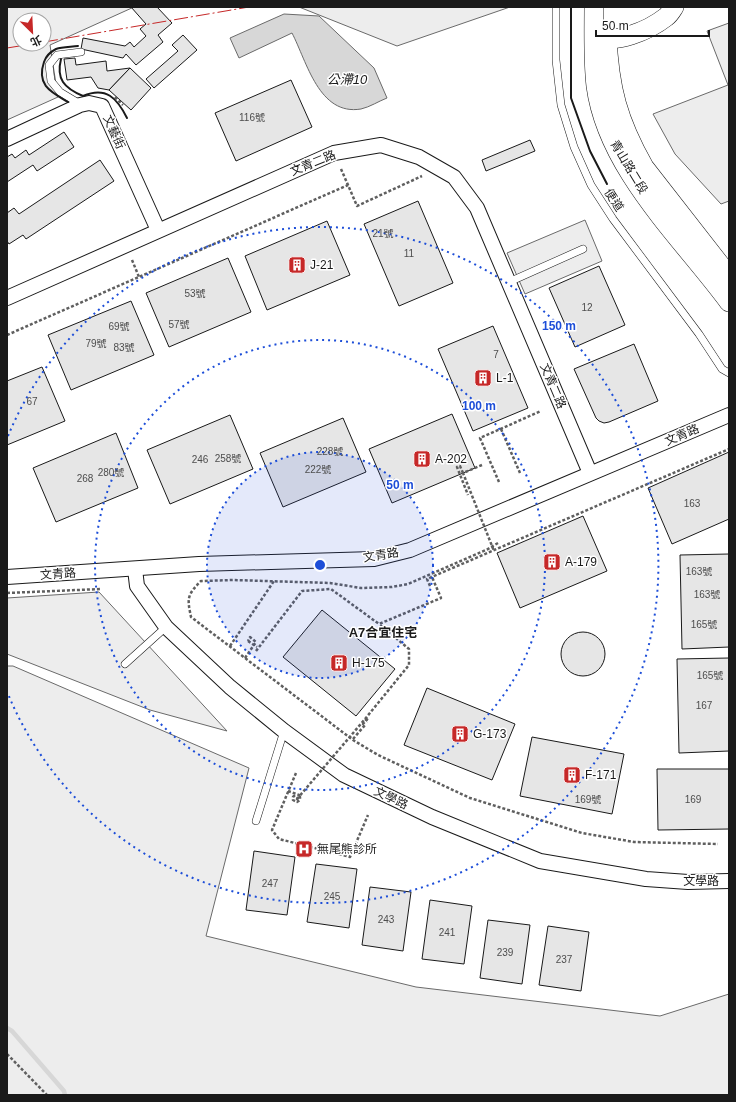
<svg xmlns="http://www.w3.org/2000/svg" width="736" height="1102" font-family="Arial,'Noto Sans TC',sans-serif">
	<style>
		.built { fill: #ededed; stroke: #6a6a6a; fill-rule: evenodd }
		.water { fill: #d7d7d7; stroke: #6a6a6a }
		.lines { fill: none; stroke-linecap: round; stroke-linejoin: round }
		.stream { stroke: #d7d7d7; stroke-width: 4.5 }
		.building { fill: #e6e6e6; stroke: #1a1a1a }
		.lane-casing { stroke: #1a1a1a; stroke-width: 8 }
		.street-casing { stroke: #1a1a1a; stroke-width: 16 }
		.secondary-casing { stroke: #1a1a1a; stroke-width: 20 }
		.path { stroke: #5f5f5f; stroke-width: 2.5; stroke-dasharray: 3 2; stroke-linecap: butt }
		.lane { stroke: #fff; stroke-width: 7 }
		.street { stroke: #fff; stroke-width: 14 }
		.secondary { stroke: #fff; stroke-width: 19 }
		.path-bridge { stroke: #5f5f5f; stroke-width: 2.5; stroke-dasharray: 3 2; stroke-linecap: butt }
		.wall { stroke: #1a1a1a; stroke-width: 2 }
		.power { stroke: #c62828; stroke-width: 1; stroke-dasharray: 14 3 2 3; stroke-linecap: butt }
		.ring { fill: none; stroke: #1d4ed8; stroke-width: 2; stroke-dasharray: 2 4 }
		.labels { text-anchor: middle; stroke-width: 3; stroke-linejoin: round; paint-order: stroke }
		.number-label { font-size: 10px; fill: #4d4d4d }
		.street-label { font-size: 12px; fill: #1a1a1a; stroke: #fff }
		.poi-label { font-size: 12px; fill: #1a1a1a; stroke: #fff; text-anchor: start }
		.water-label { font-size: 13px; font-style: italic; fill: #1a1a1a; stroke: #fff }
		.neighbourhood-label { font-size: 13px; font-weight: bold; fill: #1a1a1a; stroke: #fff }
		.centre { fill: #1d4ed8; stroke: #fff; stroke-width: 2 }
		.ring-label { font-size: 12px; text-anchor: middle; font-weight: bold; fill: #1d4ed8; stroke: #fff; stroke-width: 3; stroke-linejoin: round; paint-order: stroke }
	</style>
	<rect width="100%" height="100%" fill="#fff"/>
	<g class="built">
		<path d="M7,7H134L50,45L58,97L7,120ZM20,20H44V44H20Z"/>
		<polygon points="299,7 510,7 397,46"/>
		<polygon points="729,23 729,201 721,204 675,154 653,114 728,85 707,31"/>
		<polygon points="585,220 602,261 525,294 507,253"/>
		<polygon points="99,592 227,731 150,710 7,654 7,598"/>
		<polygon points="7,666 13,666 249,768 206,936 416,987 660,1016 729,994 729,1095 7,1095"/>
	</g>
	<path class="water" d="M284,14L319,16L374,68L387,98C379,101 370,107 361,109C319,116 307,62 292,33L239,58L230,38Z"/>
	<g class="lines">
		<polyline class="stream" points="7,1028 12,1031 64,1091 65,1095"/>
	</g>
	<g class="building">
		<polygon points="131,7 157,7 172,23 158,35 163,42 136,65 126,54 123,58 81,49 83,38 125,46 130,42 134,47 146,36 140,29 146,24"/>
		<polygon points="183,35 197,50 154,88 146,79 178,51 172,45"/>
		<polygon points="75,58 76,65 106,61 107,71 130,68 109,90 98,88 91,77 67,80 64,59"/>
		<polygon points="130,68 151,88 131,110 109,90"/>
		<polygon points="291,80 312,127 236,161 215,113"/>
		<polygon points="64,132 74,147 37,171 33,165 7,182 7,157 12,154 15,158 26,150 29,155"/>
		<polygon points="530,140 535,151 486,171 482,160"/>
		<polygon points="100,160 114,181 26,239 23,235 9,244 7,241 7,213 14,208 19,214"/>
		<polygon points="418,201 453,283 399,306 364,224"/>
		<polygon points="327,221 350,275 267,310 245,256"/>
		<polygon points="228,258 251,312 169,347 146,293"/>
		<polygon points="599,266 625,325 575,347 549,288"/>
		<polygon points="131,301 154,355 71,390 48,335"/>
		<polygon points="493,326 528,408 473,431 438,349"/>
		<polygon points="634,344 658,401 609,422 604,423 599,421 596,418 574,369"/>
		<polygon points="42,367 65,421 7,445 7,381"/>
		<polygon points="452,414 475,468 392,503 369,449"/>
		<polygon points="230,415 253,469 170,504 147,450"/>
		<polygon points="343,418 366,472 283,507 260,453"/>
		<polygon points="116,433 138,488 56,522 33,468"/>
		<polygon points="729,452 729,519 672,544 648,488"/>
		<polygon points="583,516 607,571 520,608 497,553"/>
		<polygon points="729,554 729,647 682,649 680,555"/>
		<polygon points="322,610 395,669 356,716 283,657"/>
		<circle cx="583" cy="654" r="22"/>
		<polygon points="729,658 729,751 679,753 677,659"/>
		<polygon points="427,688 515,724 492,780 404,745"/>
		<polygon points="532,737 624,754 612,814 520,796"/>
		<polygon points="657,769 729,769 729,829 658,830"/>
		<polygon points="254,851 295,857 287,915 246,910"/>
		<polygon points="316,864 357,869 349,928 307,922"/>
		<polygon points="370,887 411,892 403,951 362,945"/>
		<polygon points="430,900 472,906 464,964 422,959"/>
		<polygon points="488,920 530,925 522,984 480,978"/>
		<polygon points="548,926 589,932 581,991 539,985"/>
	</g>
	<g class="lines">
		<defs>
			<g id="lane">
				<polyline points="556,7 556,60 561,105 574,147 591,185 613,219 699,334 722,369 729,373"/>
				<polyline points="80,104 60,92 51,81 49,65 57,55 81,52"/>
				<polyline points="509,282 583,249"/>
				<polyline points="125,664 166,627"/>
				<polyline points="256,821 284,731"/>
			</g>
			<g id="street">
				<polyline points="7,139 80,105 89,103 102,106 158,230"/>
				<polyline points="7,298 334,153 381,145 419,157 454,177 477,208 590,473"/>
				<polyline points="135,569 137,586 166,627 230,687 284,731 344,775 432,817 540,861 646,879 688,882 729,881"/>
				<polyline points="7,577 199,564 374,559 410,550 729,415"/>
			</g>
			<g id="secondary">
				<path d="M594,7C594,33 593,60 596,86C607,169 681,237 729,302"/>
				<path d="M596,32C611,49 652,28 666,17C670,14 672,10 674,7"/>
				<path d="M607,36C609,88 618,121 644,167L729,276"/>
			</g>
		</defs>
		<use href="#lane" class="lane-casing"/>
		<use href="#street" class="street-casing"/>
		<use href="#secondary" class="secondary-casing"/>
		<g class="path">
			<polyline points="115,97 123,105"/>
			<polyline points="341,169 348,185"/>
			<polyline points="132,260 139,277"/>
			<polyline points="7,335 348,185 357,206 422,176"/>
			<polyline points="501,429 520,473"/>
			<polyline points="463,473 460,466 457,467 468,495"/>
			<polyline points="499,482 480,438 541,411"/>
			<path d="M498,543L488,549L408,584L392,587L361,588L330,583L233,580L201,581C187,595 187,598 191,617L353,740L378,755L470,798L582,833L634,842L718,844"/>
			<polyline points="430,586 427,579 729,449"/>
			<polyline points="7,593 101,589"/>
			<polyline points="230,646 274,581"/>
			<polyline points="256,651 302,591 331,589 379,624 441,598 432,577"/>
			<polyline points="245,658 256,642 250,637 248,641"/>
			<polyline points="365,719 409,665 409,649 379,624"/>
			<polyline points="353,739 365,725 363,724 368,718"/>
			<polyline points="296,773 272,830 279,839 350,857 368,815"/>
			<polyline points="288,791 299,795 297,799 299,796 300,797 300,800 297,802 293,800 293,797 296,794"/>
			<polyline points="7,1054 47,1095"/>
		</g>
		<use href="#lane" class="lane"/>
		<use href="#street" class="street"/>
		<use href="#secondary" class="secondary"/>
		<g class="path-bridge">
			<polyline points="482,465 463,473 494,551"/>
			<polyline points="248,641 257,647"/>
			<polyline points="297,799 365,719 368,721 367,722"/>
		</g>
		<g class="wall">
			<polyline points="571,7 571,98 590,151 607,184"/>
			<path d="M61,59C56,79 64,88 83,96C106,86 117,98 127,118"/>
			<path d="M68,102C51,92 36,85 44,62C46,56 50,52 56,49C62,47 71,47 78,46"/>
		</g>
		<g class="power">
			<polyline points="44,42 249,7"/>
			<polyline points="7,48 32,44"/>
		</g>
	</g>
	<circle cx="320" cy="565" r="113" fill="#1d4ed8" fill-opacity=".12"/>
	<g class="ring">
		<circle cx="320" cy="565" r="113"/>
		<circle cx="320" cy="565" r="225"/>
		<path d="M8 436A338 338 0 1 1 8 694"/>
	</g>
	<defs>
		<symbol id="building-square" viewBox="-11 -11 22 22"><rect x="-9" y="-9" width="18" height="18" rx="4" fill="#c62828" stroke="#fff"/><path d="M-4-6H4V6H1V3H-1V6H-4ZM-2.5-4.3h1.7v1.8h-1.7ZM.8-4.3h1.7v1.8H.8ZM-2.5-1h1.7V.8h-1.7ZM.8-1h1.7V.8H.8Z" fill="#fff"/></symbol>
		<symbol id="hospital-square" viewBox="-11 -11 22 22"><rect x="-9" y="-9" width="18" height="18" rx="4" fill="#c62828" stroke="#fff"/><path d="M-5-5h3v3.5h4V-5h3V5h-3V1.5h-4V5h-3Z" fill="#fff"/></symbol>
	</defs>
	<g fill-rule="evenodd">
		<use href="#building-square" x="287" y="255" width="20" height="20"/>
		<use href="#building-square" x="473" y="368" width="20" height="20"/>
		<use href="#building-square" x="412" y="449" width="20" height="20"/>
		<use href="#building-square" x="542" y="552" width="20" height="20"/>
		<use href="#building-square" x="329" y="653" width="20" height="20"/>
		<use href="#building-square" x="450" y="724" width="20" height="20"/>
		<use href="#building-square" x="562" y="765" width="20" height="20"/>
		<use href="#hospital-square" x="294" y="839" width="20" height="20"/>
	</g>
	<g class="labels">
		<g class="number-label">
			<text x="252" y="121">116號</text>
			<text x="383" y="237">21號</text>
			<text x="409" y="257">11</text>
			<text x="195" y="297">53號</text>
			<text x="587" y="311">12</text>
			<text x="179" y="328">57號</text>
			<text x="119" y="330">69號</text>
			<text x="96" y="347">79號</text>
			<text x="124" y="351">83號</text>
			<text x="496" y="358">7</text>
			<text x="32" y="405">67</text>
			<text x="330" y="455">228號</text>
			<text x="228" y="462">258號</text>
			<text x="200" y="463">246</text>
			<text x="318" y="473">222號</text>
			<text x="111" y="476">280號</text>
			<text x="85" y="482">268</text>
			<text x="692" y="507">163</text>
			<text x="699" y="575">163號</text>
			<text x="707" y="598">163號</text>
			<text x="704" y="628">165號</text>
			<text x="710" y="679">165號</text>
			<text x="704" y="709">167</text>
			<text x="588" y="803">169號</text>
			<text x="693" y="803">169</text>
			<text x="270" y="887">247</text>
			<text x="332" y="900">245</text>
			<text x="386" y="923">243</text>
			<text x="447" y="936">241</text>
			<text x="505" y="956">239</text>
			<text x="564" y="963">237</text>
		</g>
		<g class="street-label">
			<text transform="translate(114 132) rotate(66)" y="4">文藝街</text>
			<text transform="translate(313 163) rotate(-22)" y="4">文青二路</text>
			<text transform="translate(629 167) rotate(59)" y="4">青山路二段</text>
			<text transform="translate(614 200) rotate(57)" y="4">便道</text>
			<text transform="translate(553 386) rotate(67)" y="4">文青二路</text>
			<text transform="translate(682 435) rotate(-23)" y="4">文青路</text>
			<text transform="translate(381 555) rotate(-9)" y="4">文青路</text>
			<text transform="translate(58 574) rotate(-4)" y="4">文青路</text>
			<text transform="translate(391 798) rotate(25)" y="4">文學路</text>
			<text x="701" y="885">文學路</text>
		</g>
		<g class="poi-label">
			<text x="310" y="269">J-21</text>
			<text x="496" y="382">L-1</text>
			<text x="435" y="463">A-202</text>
			<text x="565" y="566">A-179</text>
			<text x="352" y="667">H-175</text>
			<text x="473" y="738">G-173</text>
			<text x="585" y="779">F-171</text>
			<text x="317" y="853">無尾熊診所</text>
		</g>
		<g class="water-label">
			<text x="347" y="84">公滯10</text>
		</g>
		<g class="neighbourhood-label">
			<text x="383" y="637">A7合宜住宅</text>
		</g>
	</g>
	<circle cx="320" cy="565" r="6" class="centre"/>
	<g class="ring-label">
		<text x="559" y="330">150 m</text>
		<text x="479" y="410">100 m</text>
		<text x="400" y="489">50 m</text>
	</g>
	<rect width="736" height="1102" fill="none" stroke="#1a1a1a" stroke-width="16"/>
	<g transform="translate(32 32) rotate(156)"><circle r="19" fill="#ffffff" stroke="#a3a3a3"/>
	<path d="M0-3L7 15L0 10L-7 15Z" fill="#c62828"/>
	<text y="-6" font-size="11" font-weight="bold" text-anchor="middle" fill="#1a1a1a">北</text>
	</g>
	<path d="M596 30v6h113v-6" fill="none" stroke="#1a1a1a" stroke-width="2"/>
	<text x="602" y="30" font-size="12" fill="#1a1a1a" stroke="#ffffff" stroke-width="3" paint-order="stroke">50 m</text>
</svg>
